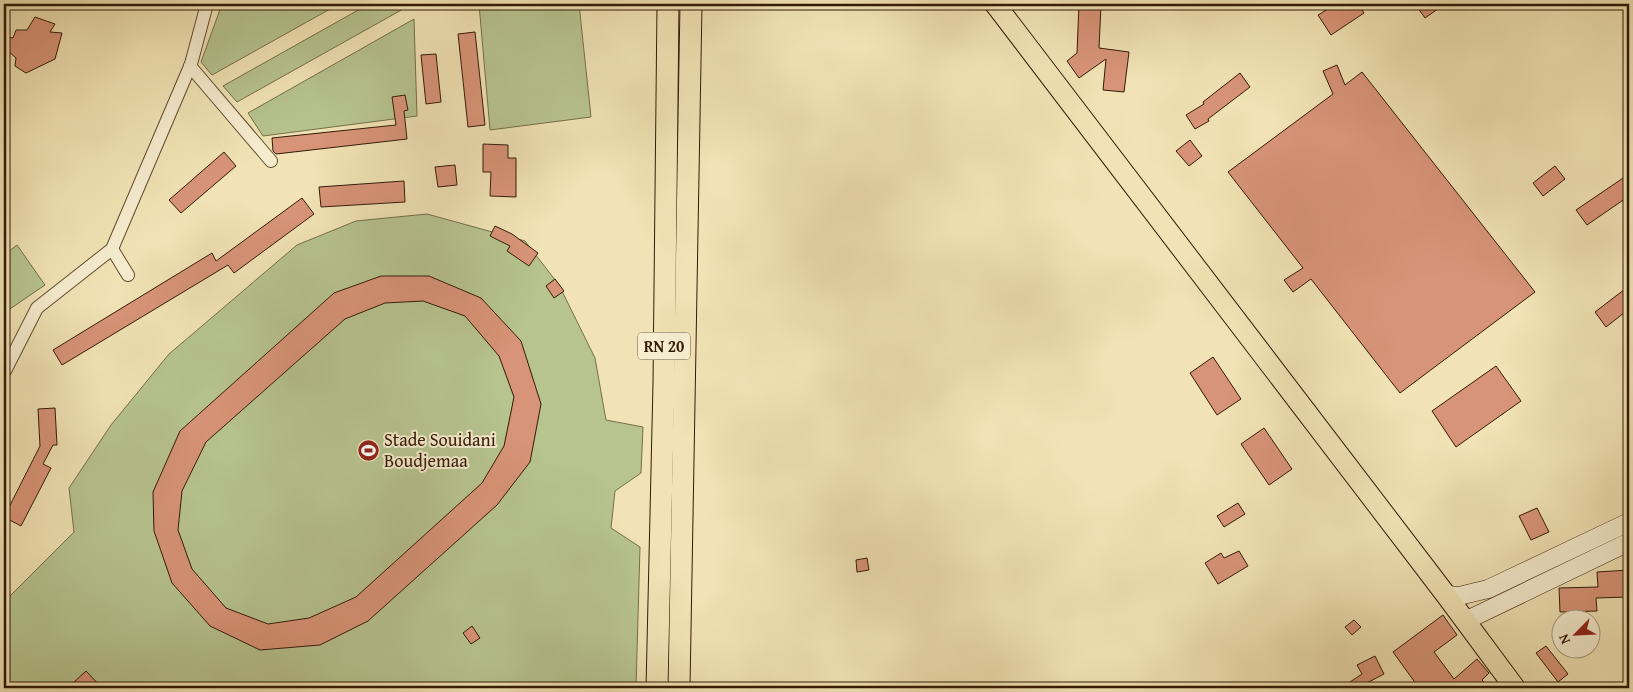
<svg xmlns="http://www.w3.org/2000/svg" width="1633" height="692" font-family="'Gentium Book Plus',serif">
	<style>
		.green { fill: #b7c490; stroke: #756f4a }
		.building { fill: #d89478; stroke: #331a05; fill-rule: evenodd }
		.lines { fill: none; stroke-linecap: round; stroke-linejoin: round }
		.minor-casing { stroke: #624c31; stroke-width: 14 }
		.secondary-casing { stroke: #331a05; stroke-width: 19 }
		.primary-casing { stroke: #331a05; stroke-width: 22 }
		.trunk-casing { stroke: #331a05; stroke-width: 23 }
		.minor { stroke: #f6edcf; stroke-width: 12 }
		.secondary { stroke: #f6edcf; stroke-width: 18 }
		.primary { stroke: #f1e3b5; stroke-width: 20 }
		.trunk { stroke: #f1e3b5; stroke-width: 21 }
		.labels { text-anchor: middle; stroke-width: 4; stroke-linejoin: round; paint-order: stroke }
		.shield { fill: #f6edcf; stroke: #6e5942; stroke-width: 1 }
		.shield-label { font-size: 16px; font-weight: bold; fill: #331a05 }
		.poi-label { font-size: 18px; fill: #331a05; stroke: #f6edcf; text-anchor: start }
	</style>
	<rect width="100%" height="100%" fill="#f1e3b5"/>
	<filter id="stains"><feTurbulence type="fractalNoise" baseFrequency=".004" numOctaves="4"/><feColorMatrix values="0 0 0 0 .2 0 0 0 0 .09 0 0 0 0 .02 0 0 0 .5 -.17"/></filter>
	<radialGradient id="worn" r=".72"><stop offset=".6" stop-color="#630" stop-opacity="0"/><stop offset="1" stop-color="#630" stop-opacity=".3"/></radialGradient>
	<g class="green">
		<polygon points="222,4 339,4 212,75 201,62"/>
		<polygon points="369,4 412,4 237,102 223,86"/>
		<polygon points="479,4 579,4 591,117 490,130"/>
		<polygon points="414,19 417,116 263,136 248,113"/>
		<polygon points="427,214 525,241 559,285 595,358 606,420 643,427 641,473 615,491 611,528 640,547 636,688 4,688 4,602 74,532 69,488 111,425 169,354 297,245 356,221"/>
		<polygon points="17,245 45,285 4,313 4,255"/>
	</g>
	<g class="building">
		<polygon points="1079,4 1101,5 1099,48 1129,52 1124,92 1103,90 1106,59 1079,78 1067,61 1077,53"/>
		<polygon points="1336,4 1358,4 1364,13 1331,35 1318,15"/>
		<polygon points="1415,4 1445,4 1425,18"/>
		<polygon points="35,17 55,24 50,32 62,33 55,59 26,73 15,66 16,58 7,50 6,37 13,38 16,30 27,30"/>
		<polygon points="475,32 485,125 468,127 458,34"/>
		<polygon points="436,54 441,102 426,104 421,55"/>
		<polygon points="1337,65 1345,85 1362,72 1535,292 1400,393 1311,279 1293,292 1284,280 1303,268 1228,172 1333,94 1323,71"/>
		<polygon points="1240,73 1250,87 1208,119 1209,121 1195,129 1186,115 1204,104 1203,102"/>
		<polygon points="405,95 408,110 404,111 407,139 276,154 273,151 272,138 396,125 392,97"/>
		<polygon points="1190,140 1202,156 1189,166 1176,151"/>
		<polygon points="483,144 508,145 508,158 516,158 516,197 490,196 491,172 483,172"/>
		<polygon points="224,152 236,166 181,213 169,200"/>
		<polygon points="455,165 457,185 438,187 435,167"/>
		<polygon points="1555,166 1565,179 1543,196 1533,183"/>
		<polygon points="1629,174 1629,196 1587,225 1576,210"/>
		<polygon points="404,181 405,202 321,207 319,187"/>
		<polygon points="302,198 314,214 234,273 228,265 62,365 53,350 212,253 216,261"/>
		<polygon points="495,226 512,234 538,253 529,266 507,251 510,246 490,236"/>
		<path d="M381,276H429L481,298L521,341L541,404L530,462L497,505L368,621L320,645L260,650L210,626L172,583L154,531L153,492L180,431L334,293ZM423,301L465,316L499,356L514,397L504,446L482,483L356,597L309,618L268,624L226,608L192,569L178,530L182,491L206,442L345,319L385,303Z"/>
		<polygon points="555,279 564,291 554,298 546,286"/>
		<polygon points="1629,286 1629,309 1606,327 1595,312"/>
		<polygon points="1213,357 1241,399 1217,415 1190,373"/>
		<polygon points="1496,366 1521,401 1456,447 1432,411"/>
		<polygon points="55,408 57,445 53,445 43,464 51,468 21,526 4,517 40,446 38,409"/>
		<polygon points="1264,428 1292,469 1269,485 1241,444"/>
		<polygon points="1238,503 1245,514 1224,527 1217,516"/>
		<polygon points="1537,508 1549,532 1531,540 1519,516"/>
		<polygon points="1239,551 1248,566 1218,584 1205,563 1221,553 1224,558"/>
		<polygon points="867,558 869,570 857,572 856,560"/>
		<polygon points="1629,570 1629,597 1596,598 1597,611 1560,612 1559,588 1598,587 1597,572"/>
		<polygon points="1443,615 1457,635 1434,652 1454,679 1477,659 1489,673 1482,680 1490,688 1419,688 1393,652"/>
		<polygon points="1354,620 1361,627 1352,635 1345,627"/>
		<polygon points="472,626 480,638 471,644 463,633"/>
		<polygon points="1546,646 1568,674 1558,682 1536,653"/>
		<polygon points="1375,656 1384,674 1357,688 1341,688 1362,674 1357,665"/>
		<polygon points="86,671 102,688 78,688 73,683"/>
	</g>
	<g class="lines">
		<defs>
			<g id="minor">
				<polyline points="190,66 271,161"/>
				<polyline points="112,249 128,275"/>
				<polyline points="5,371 37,308 112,249 191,64 207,4"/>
			</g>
			<g id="secondary">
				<polyline points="1446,595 1459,596 1488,589 1629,522"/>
				<polyline points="1465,621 1629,542"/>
			</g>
			<polyline id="primary" points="995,4 1446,595 1515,688"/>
			<g id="trunk">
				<polyline points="657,688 664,383 668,4"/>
				<polyline points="679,688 691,4"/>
			</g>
		</defs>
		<use href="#minor" class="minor-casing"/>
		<use href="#secondary" class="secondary-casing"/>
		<use href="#primary" class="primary-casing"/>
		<use href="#trunk" class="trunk-casing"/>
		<use href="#minor" class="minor"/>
		<use href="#secondary" class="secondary"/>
		<use href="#primary" class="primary"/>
		<use href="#trunk" class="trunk"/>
	</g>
	<defs>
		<symbol id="stadium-disc" viewBox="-11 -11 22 22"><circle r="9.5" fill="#8f2418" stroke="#f6edcf"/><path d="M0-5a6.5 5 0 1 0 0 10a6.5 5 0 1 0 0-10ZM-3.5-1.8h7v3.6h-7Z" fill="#fff"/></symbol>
	</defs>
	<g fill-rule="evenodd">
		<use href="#stadium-disc" x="356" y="438" width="25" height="25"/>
	</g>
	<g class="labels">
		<rect class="shield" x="638" y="332.5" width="52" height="27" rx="4"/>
		<g class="shield-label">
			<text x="664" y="352">RN 20</text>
		</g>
		<g class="poi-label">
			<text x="384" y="446">Stade Souidani<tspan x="384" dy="21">Boudjemaa</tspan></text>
		</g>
	</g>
	<rect width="1633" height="692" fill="none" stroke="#f1e3b5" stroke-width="20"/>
	<rect x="5" y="5" width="1623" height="682" fill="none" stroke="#331a05" stroke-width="2.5"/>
	<rect x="10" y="10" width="1613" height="672" fill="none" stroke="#331a05"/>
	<g transform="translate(1576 634) rotate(246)"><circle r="24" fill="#f6edcf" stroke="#a8997e"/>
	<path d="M0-4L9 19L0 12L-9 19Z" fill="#8f2418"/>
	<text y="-8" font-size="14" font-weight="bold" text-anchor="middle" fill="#331a05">N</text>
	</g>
	<rect width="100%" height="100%" filter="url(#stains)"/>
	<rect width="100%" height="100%" fill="url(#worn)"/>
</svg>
